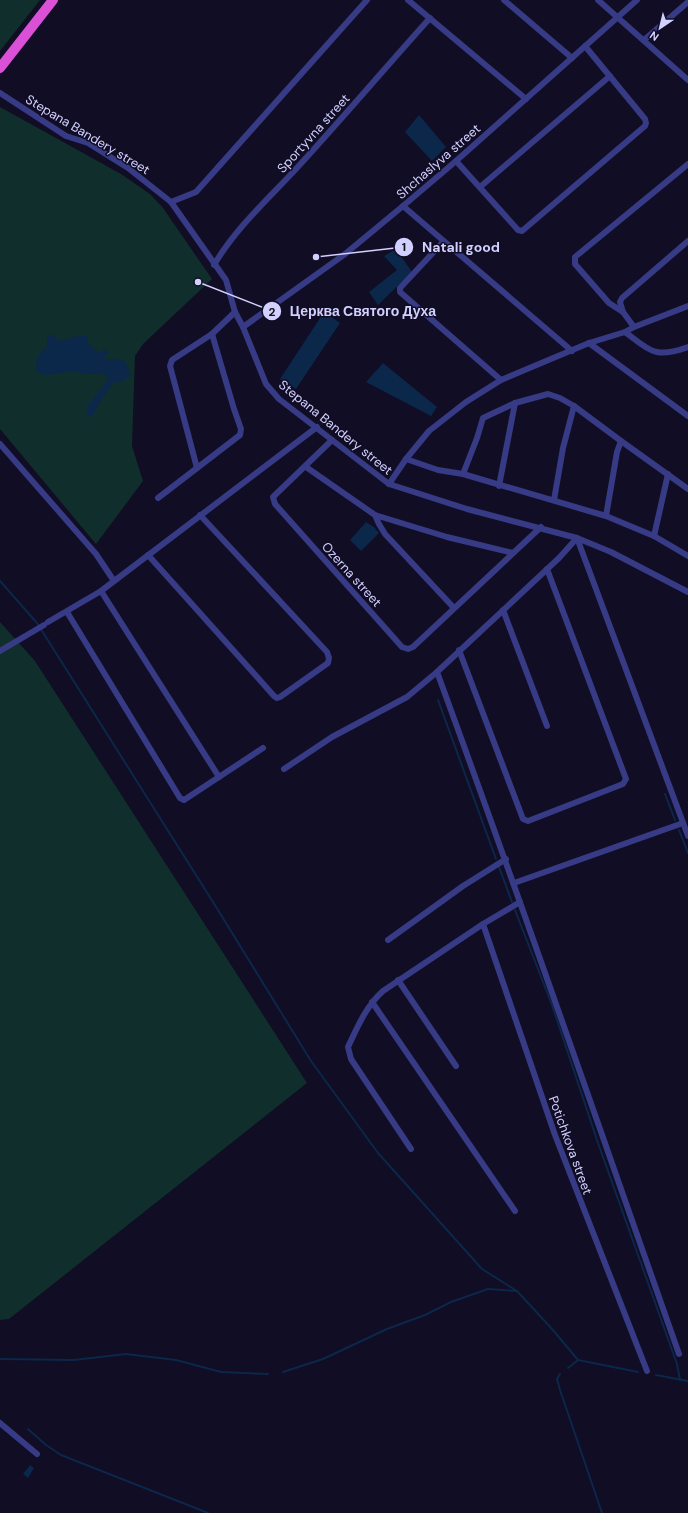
<svg xmlns="http://www.w3.org/2000/svg" width="688" height="1513" font-family="'DM Sans',sans-serif">
	<style>
		.green { fill: #102e2b }
		.water { fill: #0b274a }
		.lines { fill: none; stroke-linecap: round; stroke-linejoin: round }
		.stream { stroke: #0b274a; stroke-width: 2 }
		.minor { stroke: #373a84; stroke-width: 6 }
		.trunk { stroke: #da51d7; stroke-width: 10 }
		.labels { text-anchor: middle; stroke-width: 3; stroke-linejoin: round; paint-order: stroke }
		.street-label { font-size: 13px; fill: #d2d0ff; stroke: #100d24 }
		.leader { fill: none; stroke: #d2d0ff; stroke-width: 1.5 }
		.callout-dot { fill: #d2d0ff; stroke: #100d24; stroke-width: 1.5 }
		.mark-label { font-size: 12px; text-anchor: middle; font-weight: bold; fill: #111 }
		.callout-label { font-size: 14px; text-anchor: middle; font-weight: bold; fill: #d2d0ff; stroke: #100d24; stroke-width: 3; stroke-linejoin: round; paint-order: stroke }
	</style>
	<rect width="100%" height="100%" fill="#100d24"/>
	<g class="green">
		<polygon points="0,0 40,0 0,51"/>
		<polygon points="0,107 121,174 150,194 163,208 212,279 143,344 135,356 132,446 143,481 96,544 0,429"/>
		<polygon points="0,622 35,661 307,1083 9,1319 0,1320"/>
	</g>
	<g class="water">
		<polygon points="419,115 446,147 432,161 405,132"/>
		<polygon points="396,249 412,272 378,305 369,292 397,270 384,256"/>
		<polygon points="324,312 340,323 296,389 280,379"/>
		<polygon points="48,335 53,335 59,341 79,336 88,336 87,342 99,353 106,349 109,353 104,358 106,359 123,359 131,374 124,381 113,383 102,398 92,417 86,414 88,405 106,382 108,378 104,372 100,374 80,373 74,371 46,375 37,372 36,362 39,354 47,346"/>
		<polygon points="383,363 437,407 431,416 366,382"/>
		<polygon points="366,522 374,527 379,533 361,551 350,540"/>
		<polygon points="30,1465 34,1468 28,1478 23,1474"/>
	</g>
	<g class="lines">
		<g class="stream">
			<polyline points="0,581 37,623 213,902 311,1061 378,1153 482,1269 517,1291 488,1289 451,1302 425,1315 387,1329 323,1359 283,1372"/>
			<polyline points="438,700 496,859"/>
			<polyline points="665,794 675,820"/>
			<polyline points="679,830 688,853"/>
			<polyline points="499,867 512,902"/>
			<polyline points="515,910 552,1005 598,1143 677,1364 680,1380"/>
			<polyline points="517,1291 552,1329 578,1360 638,1372"/>
			<polyline points="0,1359 74,1360 126,1354 176,1360 221,1372 268,1374"/>
			<polyline points="568,1368 578,1360"/>
			<polyline points="560,1374 557,1379 560,1390 602,1513"/>
			<polyline points="656,1375 688,1381"/>
			<polyline points="28,1429 46,1445 61,1455 208,1513"/>
		</g>
		<g class="minor">
			<polyline points="408,0 526,99"/>
			<polyline points="504,0 572,58"/>
			<polyline points="598,0 688,80"/>
			<polyline points="644,40 688,2"/>
			<polyline points="0,93 66,136 88,143 128,168 171,202 226,280 235,312 243,327 266,384 279,399 389,484 467,509 577,538 611,552 688,592"/>
			<polyline points="456,161 518,230 522,231 645,126 646,123 645,119 585,46"/>
			<polyline points="480,187 610,76"/>
			<polyline points="171,202 196,192 367,0"/>
			<polyline points="403,206 572,351"/>
			<polyline points="443,242 400,288 400,292 501,380"/>
			<path d="M214,265C235,229 267,200 295,170C341,120 385,68 430,18"/>
			<polyline points="623,312 620,302 622,298 688,241"/>
			<polyline points="243,327 345,254 403,206 456,161 637,0"/>
			<polyline points="634,327 688,306"/>
			<polyline points="625,332 634,327 623,312 609,303 575,264 575,257 688,164"/>
			<polyline points="589,343 688,416"/>
			<polyline points="332,440 273,497 275,504 402,647 408,649 413,647 541,527"/>
			<polyline points="0,444 96,554 114,581"/>
			<polyline points="406,459 438,470 463,474 606,516 654,536 688,556"/>
			<polyline points="306,467 375,515 379,524 385,534 454,608"/>
			<polyline points="197,468 170,366 172,360 212,334 235,312"/>
			<polyline points="463,474 477,438 483,418 515,403 548,394 560,398 574,406 621,441 688,489"/>
			<path d="M389,484L406,459L429,431L466,402L501,380L589,343L625,332C651,351 655,359 688,347"/>
			<polyline points="499,486 515,403"/>
			<polyline points="158,498 240,435 241,429 234,409 212,334"/>
			<polyline points="554,500 563,448 574,406"/>
			<polyline points="375,515 447,537 513,553"/>
			<polyline points="606,516 617,452 621,441"/>
			<polyline points="654,536 668,474"/>
			<polyline points="148,555 274,696 277,698 280,697 328,663 329,658 327,652 200,515"/>
			<polyline points="101,591 219,777"/>
			<polyline points="503,610 547,726"/>
			<polyline points="67,612 180,798 184,800 263,748"/>
			<polyline points="48,622 101,591 317,427"/>
			<polyline points="459,650 523,819 528,821 623,784 626,779 547,569"/>
			<polyline points="0,651 44,625"/>
			<path d="M437,672C520,898 599,1127 679,1354"/>
			<polyline points="284,769 332,737 407,697 437,672 559,558 577,538 688,836"/>
			<polyline points="514,883 683,823"/>
			<polyline points="483,924 555,1135 647,1371"/>
			<polyline points="388,940 463,886 506,859"/>
			<polyline points="398,980 456,1066"/>
			<polyline points="372,1002 515,1211"/>
			<path d="M411,1149L351,1059L348,1047C357,1028 366,1006 383,991L483,924L520,902"/>
			<polyline points="0,1423 37,1454"/>
		</g>
		<polyline class="trunk" points="0,68 53,0"/>
	</g>
	<g class="labels">
		<g class="street-label">
			<text transform="translate(313 133) rotate(-48)" y="5">Sportyvna street</text>
			<text transform="translate(88 134) rotate(31)" y="5">Stepana Bandery street</text>
			<text transform="translate(438 161) rotate(-41)" y="5">Shchaslyva street</text>
			<text transform="translate(336 427) rotate(39)" y="5">Stepana Bandery street</text>
			<text transform="translate(352 574) rotate(48)" y="5">Ozerna street</text>
			<text transform="translate(571 1145) rotate(70)" y="5">Potichkova street</text>
		</g>
	</g>
	<path class="leader" d="M316 257L404 247M198 282L272 311"/>
	<g class="callout-dot">
		<circle cx="316" cy="257" r="4"/>
		<circle cx="198" cy="282" r="4"/>
		<circle cx="404" cy="247" r="10"/>
		<circle cx="272" cy="311" r="10"/>
	</g>
	<g class="mark-label">
		<text x="404" y="251">1</text>
		<text x="272" y="316">2</text>
	</g>
	<g class="callout-label">
		<text x="461" y="252">Natali good</text>
		<text x="363" y="316">Церква Святого Духа</text>
	</g>
	<g transform="translate(660 28) rotate(215)" stroke="#100d24" stroke-width="3" paint-order="stroke">
	<path d="M0-3L7 15L0 10L-7 15Z" fill="#d2d0ff"/>
	<text y="-6" font-size="11" font-weight="bold" text-anchor="middle" fill="#d2d0ff">N</text>
	</g>
</svg>
